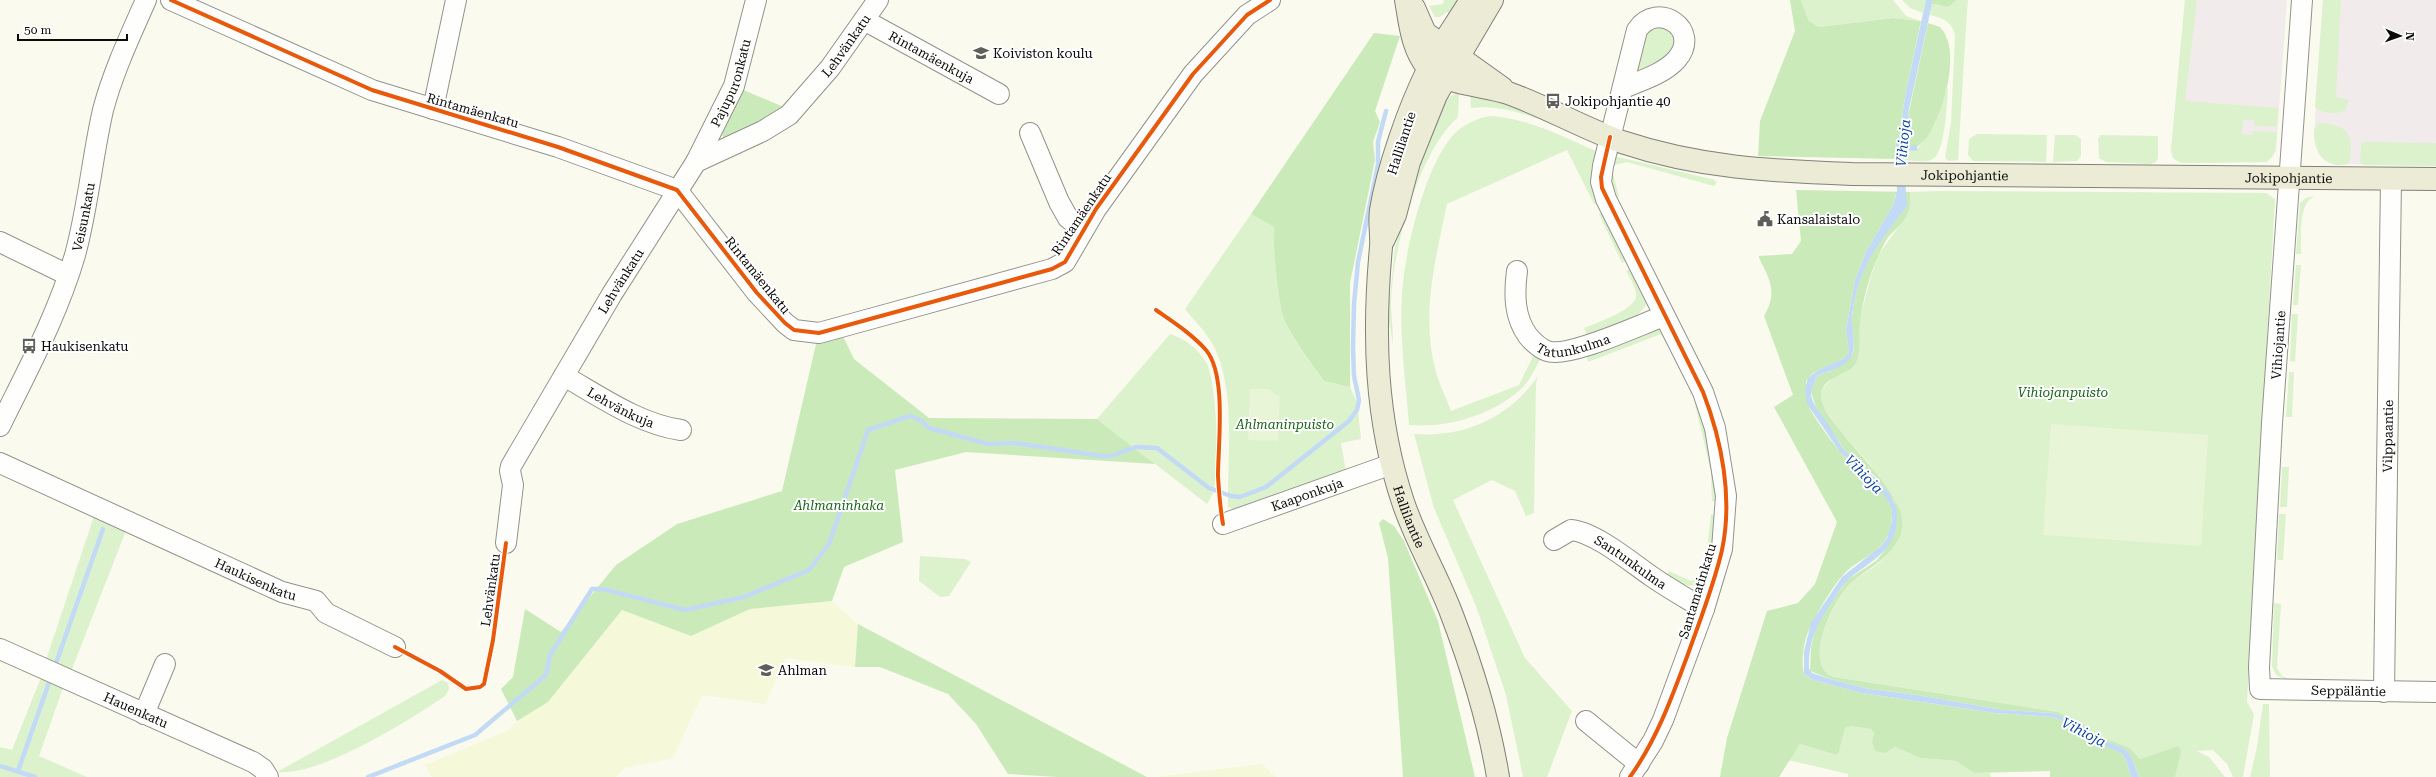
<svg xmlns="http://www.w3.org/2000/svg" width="2436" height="777" font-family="'Roboto Serif',serif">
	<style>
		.industrial { fill: #f2ebec }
		.farmland { fill: #f5f8d9 }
		.green { fill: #dcf2cc }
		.forest { fill: #cbeaba }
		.pitch { fill: #e8f5d6 }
		.water { fill: #c2daf6 }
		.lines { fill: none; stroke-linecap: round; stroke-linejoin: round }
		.stream { stroke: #c2daf6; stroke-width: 4.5 }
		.minor-casing { stroke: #93938d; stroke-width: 22 }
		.major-casing { stroke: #80807a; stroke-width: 24 }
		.minor { stroke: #fefefc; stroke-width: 20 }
		.major { stroke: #ecebd6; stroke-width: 22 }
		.cycleway-casing { stroke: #fff; stroke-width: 6 }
		.cycleway { stroke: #e8590c; stroke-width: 4 }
		.labels { text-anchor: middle; stroke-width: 4; stroke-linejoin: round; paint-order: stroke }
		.street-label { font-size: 13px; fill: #0b0b0b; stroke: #fff }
		.poi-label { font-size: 13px; fill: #0b0b0b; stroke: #fff; text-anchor: start }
		.park-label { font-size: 13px; font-style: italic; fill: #1a6519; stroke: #fff }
		.water-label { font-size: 14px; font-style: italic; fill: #0f46a2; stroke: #fff }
	</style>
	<rect width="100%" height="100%" fill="#fafaee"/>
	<g class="industrial">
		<polygon points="2185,0 2287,0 2276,151 2273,156 2266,162 2181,163 2173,158 2171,150"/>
		<polygon points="2323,0 2436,0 2436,166 2334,164 2323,159 2318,153 2314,137"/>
	</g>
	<g class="farmland">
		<polygon points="832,601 858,624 855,667 786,658 765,704 702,695 673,758 625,768 616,777 432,777 425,765 507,731 517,721 548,702 622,610 691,636 750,609"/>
		<polygon points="1262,764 1276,777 1156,777"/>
	</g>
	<g class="green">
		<polygon points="1444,0 1461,0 1452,15 1447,12 1440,17 1435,17 1429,6 1443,4"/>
		<polygon points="1801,0 1893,0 1906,16 1921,21 1893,18 1819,27 1809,21"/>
		<polygon points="1902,0 1926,0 1923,13 1910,8"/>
		<path d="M1957,0H1968L1967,11L1958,160L1948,161L1945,157L1951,123L1955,35C1952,21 1942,18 1930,15L1932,4C1941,7 1950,7 1957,0Z"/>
		<path d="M2185,0H2197L2185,101L2278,108L2277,127L2254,126V120H2243L2242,134L2253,135V131L2277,132C2276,144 2277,155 2266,162L2181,163L2173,158L2171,150Z"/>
		<path d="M2323,0H2341L2336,97L2349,100L2346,109C2340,115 2321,114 2315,107Z"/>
		<polygon points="1645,26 1671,27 1675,43 1669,54 1635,77"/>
		<path d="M1948,86C1947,100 1946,155 1931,160C1924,163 1911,160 1903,160V150L1916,151L1935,124Z"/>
		<path d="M1459,91L1458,117C1417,154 1391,253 1391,308C1392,320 1393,332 1393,345L1388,316L1395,248L1416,173L1445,100Z"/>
		<path d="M1470,91L1512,106L1548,122C1521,113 1499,105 1471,108Z"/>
		<path d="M1490,116C1527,118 1564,137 1598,152L1599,202L1594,204L1567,150L1447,204C1436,257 1421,313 1435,368C1438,382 1446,397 1451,411L1519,385L1535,352L1542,356C1536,367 1530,381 1521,389C1491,416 1447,428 1409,425C1406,383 1399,338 1402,295C1404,253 1425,164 1455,133C1465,124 1477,118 1490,116Z"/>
		<path d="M2320,123C2337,124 2352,128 2351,148C2350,153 2351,159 2348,164C2324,170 2313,150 2314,130Z"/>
		<polygon points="1977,134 2047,135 2046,162 1973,161 1968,155 1969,139"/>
		<polygon points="2055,135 2076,135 2081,139 2081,156 2077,161 2053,162"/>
		<polygon points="2101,135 2158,136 2158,158 2156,162 2150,164 2106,162 2099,158 2098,138"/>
		<polygon points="2364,142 2436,143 2436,166 2363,165 2360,162 2361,145"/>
		<path d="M1610,155L1715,180L1716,184L1714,186L1627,162L1611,166L1619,196L1612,198C1605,184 1606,171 1610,155Z"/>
		<path d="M1938,191L2266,193L2275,199L2247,702L2254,714L2243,777H2233L2227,764L2213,750L2197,751L2209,757L2225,777H2175L2178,746L2140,759L2130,748L2095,734L2085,725L2057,712L1834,677C1801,666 1833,602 1849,585C1856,577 1868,572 1876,565C1885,559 1891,551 1897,543L1895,501L1869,463L1840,431L1823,406L1820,395L1823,388L1833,378L1844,373L1855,364L1859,353V322L1871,276L1879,254L1909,212L1910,192Z"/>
		<path d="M2315,196C2297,203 2302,238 2301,254H2296L2300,203L2306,198Z"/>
		<polygon points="1602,212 1627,259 1626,261 1622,263 1599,214"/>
		<path d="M1251,214L1274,227C1272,243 1280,310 1286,324C1296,345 1311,363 1324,381L1350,387L1357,402L1361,439L1341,443L1346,472L1234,510L1228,507C1227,457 1237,388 1212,343C1205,331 1194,320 1185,309Z"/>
		<polygon points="2296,265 2301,265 2298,305 2293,305"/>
		<path d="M1631,268L1647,302C1638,323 1608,330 1588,338L1584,328C1596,323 1634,310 1636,297C1637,288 1630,278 1626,271Z"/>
		<polygon points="2292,314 2298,314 2295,362 2290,361"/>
		<polygon points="1660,328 1681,362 1677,363 1661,334 1588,362 1586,353"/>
		<path d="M1170,334C1185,339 1197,348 1206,362C1217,381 1220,472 1213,493C1211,497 1209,501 1207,504L1097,419Z"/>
		<polygon points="2289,372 2294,372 2292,417 2286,417"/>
		<path d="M1538,376L1536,384L1534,513L1526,516L1515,491L1492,480L1453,500L1525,658L1572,711L1547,777H1523L1506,695L1476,606L1434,508L1414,434C1464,438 1510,417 1538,376Z"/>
		<path d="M1699,402C1709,434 1714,468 1716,502L1712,501L1711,472L1695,404Z"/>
		<polygon points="2282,467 2289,467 2287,507 2280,507"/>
		<polygon points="95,513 127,528 70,674 45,663"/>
		<path d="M1711,514L1716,516L1711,557L1702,583C1689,590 1679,582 1667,575L1669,571L1691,581L1701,577L1707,549Z"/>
		<polygon points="2279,514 2286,514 2283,560 2277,560"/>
		<polygon points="920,556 965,559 971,562 949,596 940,597 919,581"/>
		<polygon points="2274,603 2281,604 2277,668 2282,676 2291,681 2276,675 2272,666"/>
		<polygon points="42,675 64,685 39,756 87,777 0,777 0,747 12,750"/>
		<path d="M442,680L448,683L449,689L445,696C410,720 319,777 277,772Z"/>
		<polygon points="2263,704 2269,704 2270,777 2250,777 2257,747"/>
		<polygon points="1852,726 1871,728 1874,733 1872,741 1885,752 1895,747 1920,758 1956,761 1974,773 1990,773 1991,777 1848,777 1848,774 1788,760 1800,744 1836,755 1839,752 1845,728"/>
	</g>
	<g class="forest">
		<polygon points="1790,0 1801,0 1809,21 1819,27 1893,18 1921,21 1905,96 1900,134 1896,141 1895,159 1758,156 1760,121 1795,31"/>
		<polygon points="1932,0 1957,0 1948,7 1932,4"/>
		<path d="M1928,23L1940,27C1962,50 1944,109 1930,133C1927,138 1922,142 1917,147L1905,146L1906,126Z"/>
		<path d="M1374,33L1400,36L1375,111L1380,122L1373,142L1375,160L1350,283V387L1324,381C1311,363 1297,345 1286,324C1279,310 1272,244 1274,227L1251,214Z"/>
		<polygon points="741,89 784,107 728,142 719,132"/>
		<path d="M1796,190L1910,192C1910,198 1911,207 1908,213C1904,222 1896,229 1889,236C1881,248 1876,261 1871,274C1866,289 1862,306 1860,321C1858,335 1862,350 1856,363C1848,376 1823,376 1821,394C1817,422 1909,489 1902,528C1897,557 1869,566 1850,584C1833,600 1801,666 1834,677L2058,712L2085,725L2095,734L2130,748L2140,759L2178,746L2181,751L2175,777H2139L2131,756L2109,742L2096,737L2085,726L2065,720L2054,713L2003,710L1917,695L1869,689L1830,679L1810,671L1811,647L1817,623L1847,580L1876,561L1885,550L1897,514L1894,501L1875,476L1848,455L1816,408L1811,392L1817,376L1830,371L1853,354C1855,342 1851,330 1852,317C1857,267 1878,244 1907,206L1896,194L1893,205L1866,252L1855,280L1846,329L1849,353C1839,367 1814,365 1806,382C1807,390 1807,402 1810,409C1817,422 1834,445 1844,456C1857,470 1894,495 1892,515C1891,550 1869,552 1847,571C1834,583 1815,616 1808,632C1803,645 1801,661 1804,674L1813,680L1862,693L1995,713L2052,717L2079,727L2088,737L2121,753L2126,760L2131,777H2050V771L1974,773L1956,761L1920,758L1895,747L1885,753L1875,751L1872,741L1874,733L1871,729L1852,726L1845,728L1839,752L1836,755L1800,744L1779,777H1720L1727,738L1767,611L1798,603L1815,584L1837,522L1774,407L1793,395L1764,316C1778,292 1770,280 1759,258V256L1792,254L1801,241Z"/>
		<polygon points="843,336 854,359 929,418 1097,419 1155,464 966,452 895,470 903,542 844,567 832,601 750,609 691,636 622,610 548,702 517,721 501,689 513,677 525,609 561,632 616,565 677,524 782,491 816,344"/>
		<polygon points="1383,519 1394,526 1404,541 1438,621 1475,777 1403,777 1388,558 1379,523"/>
		<polygon points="858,624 1147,777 1057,777 1008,774 976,724 948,694 880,667 855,667"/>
	</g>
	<g class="pitch">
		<polygon points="1250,389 1269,389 1280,397 1278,441 1248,440"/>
		<polygon points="2051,424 2208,435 2201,546 2043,535"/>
	</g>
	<path class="water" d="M1926,0H1932V4L1909,109L1905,144L1907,146L1915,145L1918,149L1916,151L1903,150L1907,206C1878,245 1859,265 1852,315C1851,327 1856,345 1852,355C1847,367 1828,371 1817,376L1811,392C1811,404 1820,412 1826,421C1834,432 1840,447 1850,456C1867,473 1896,489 1897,515C1898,552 1869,561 1848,580C1842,585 1838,593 1834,599C1818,623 1808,640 1809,669L1812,673L1830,679L1869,689L1917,695L2003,710L2054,713L2073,723L2082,724L2096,737L2125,749L2131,756L2139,777H2131L2126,760L2121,753L2092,740L2079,727L2052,717L1995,713L1862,693L1813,680L1804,674V651L1811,623L1842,577L1881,546L1887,538L1892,521V510L1888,501L1873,482L1840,452L1807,404L1805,389L1808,378L1818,370L1843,359L1849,353L1846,329L1855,280L1866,252L1893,205L1897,192L1896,141L1900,134L1905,96Z"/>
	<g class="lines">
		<g class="stream">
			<polyline points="54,669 103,529"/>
			<polyline points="0,766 35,777"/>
			<polyline points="18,771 51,677"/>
			<polyline points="368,777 475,735 546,675 550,655 592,589 603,589 685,610 744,597 809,570 829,544 868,430 910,416 922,421 929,428 988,444 1015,443 1102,456 1111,456 1136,447 1157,448 1209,488 1231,496 1240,497 1266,487 1349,421 1357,410 1359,400 1354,376 1353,347 1354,304 1358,262 1378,165 1378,142 1386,111"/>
		</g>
		<defs>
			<g id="minor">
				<polyline points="171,0 372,90 558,147 677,190 757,293 785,323 794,330 819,333 1052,269 1065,262 1096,209 1193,74 1247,15 1270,0"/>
				<path id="s1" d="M2302,0L2272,423L2259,667L2260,689L2436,692"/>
				<path id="s2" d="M864,20L999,94"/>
				<path d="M1623,88C1640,81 1664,74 1677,59C1702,29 1657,0 1637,30L1603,166L1601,182L1606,199L1703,392L1715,428L1726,496L1722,549L1704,609L1663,720L1653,741L1630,777"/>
				<polyline points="433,109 456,0"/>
				<polyline points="1030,133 1059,202 1068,218 1083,230"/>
				<path id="s3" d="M696,162L734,86L756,0"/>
				<polyline points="0,242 68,275"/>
				<path id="s4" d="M1517,271C1514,294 1514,317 1528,336C1533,342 1539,348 1547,351C1568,359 1641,324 1664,316"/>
				<path id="s5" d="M564,376C601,397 639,424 681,430"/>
				<path id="s6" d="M0,426C27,371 58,314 75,255C88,208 92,158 103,110C113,72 130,36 146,0"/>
				<path id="s7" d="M0,463L282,592L316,601L326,613L395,647"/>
				<path id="s8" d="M1223,524L1392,464"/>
				<path id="s9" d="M1554,540L1571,530C1595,532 1632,563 1651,576C1668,588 1686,598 1704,609"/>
				<path id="s10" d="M506,543L513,485L510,471L511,466L612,294L696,162L763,131L789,115L830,68L878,0"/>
				<path id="s11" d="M0,649L253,762L263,769L268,777"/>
				<path id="s12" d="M2384,692L2391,179"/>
				<polyline points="144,714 165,664"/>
				<polyline points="1586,721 1639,764"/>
			</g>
			<g id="major">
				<path id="s13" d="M1406,0C1410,23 1412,49 1428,68C1440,83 1489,86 1508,93C1547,107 1583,128 1622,142C1700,168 1771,171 1852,174L2436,179"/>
				<path id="s14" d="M1471,0C1457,23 1440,46 1428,70C1409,108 1388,168 1381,210C1379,222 1382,235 1381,247C1373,334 1375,418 1403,502C1416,541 1438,577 1452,615C1472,667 1489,722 1498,777"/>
				<polyline points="1414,8 1425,33 1502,88"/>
				<polyline points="1383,241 1395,215 1409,162 1436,95 1492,0"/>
			</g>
		</defs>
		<use href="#minor" class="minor-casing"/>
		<use href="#major" class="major-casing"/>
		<use href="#minor" class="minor"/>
		<use href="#major" class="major"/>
		<defs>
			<g id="cycleway">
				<polyline points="171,0 372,90 558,147 677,190 757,293 785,323 794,330 819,333 1052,269 1065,262 1096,209 1193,74 1247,15 1270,0"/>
				<path d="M1610,137L1601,177L1602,188L1703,392C1722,441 1733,498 1722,550C1714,585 1700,620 1688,654C1672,697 1657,739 1630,777"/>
				<path d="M1156,310C1173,322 1192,334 1206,350C1227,375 1218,445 1218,476C1219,492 1220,508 1223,524"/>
				<polyline points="395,647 440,671 466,689 480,687 484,684 493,640 506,543"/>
			</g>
		</defs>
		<use href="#cycleway" class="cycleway-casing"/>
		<use href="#cycleway" class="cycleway"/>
	</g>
	<defs>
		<symbol id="school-bare" viewBox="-9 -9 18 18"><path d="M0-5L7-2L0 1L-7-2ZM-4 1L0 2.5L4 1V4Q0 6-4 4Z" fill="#5f5f5a" stroke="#fff" stroke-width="2.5" paint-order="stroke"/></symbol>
		<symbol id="bus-bare" viewBox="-9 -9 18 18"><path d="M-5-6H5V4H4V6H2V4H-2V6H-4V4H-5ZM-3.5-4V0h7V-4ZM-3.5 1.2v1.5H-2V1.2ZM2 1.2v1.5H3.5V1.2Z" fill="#5f5f5a" stroke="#fff" stroke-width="2.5" paint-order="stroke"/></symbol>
		<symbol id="civic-bare" viewBox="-9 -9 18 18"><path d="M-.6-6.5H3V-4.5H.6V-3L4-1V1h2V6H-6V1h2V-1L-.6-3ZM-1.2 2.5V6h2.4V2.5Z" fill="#5f5f5a" stroke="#fff" stroke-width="2.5" paint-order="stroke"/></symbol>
		<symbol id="university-bare" viewBox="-9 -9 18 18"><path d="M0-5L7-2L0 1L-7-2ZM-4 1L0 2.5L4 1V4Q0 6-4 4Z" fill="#5f5f5a" stroke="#fff" stroke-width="2.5" paint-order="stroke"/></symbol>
	</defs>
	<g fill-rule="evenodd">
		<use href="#school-bare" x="970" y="42" width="22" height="22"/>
		<use href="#bus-bare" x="1542" y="90" width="22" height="22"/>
		<use href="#civic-bare" x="1754" y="208" width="22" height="22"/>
		<use href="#bus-bare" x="18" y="335" width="22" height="22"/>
		<use href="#university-bare" x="755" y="659" width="22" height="22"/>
	</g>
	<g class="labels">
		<g class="street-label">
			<text dy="5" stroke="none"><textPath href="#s10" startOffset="628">Lehvänkatu</textPath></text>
			<text dy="5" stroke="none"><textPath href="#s2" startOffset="77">Rintamäenkuja</textPath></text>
			<text dy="5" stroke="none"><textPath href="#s3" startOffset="87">Pajupuronkatu</textPath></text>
			<text transform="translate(473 110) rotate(16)" y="5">Rintamäenkatu</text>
			<text transform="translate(1401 143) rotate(-72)" y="5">Hallilantie</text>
			<text dy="5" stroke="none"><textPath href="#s13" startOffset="627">Jokipohjantie</textPath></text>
			<text dy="5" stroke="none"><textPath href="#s13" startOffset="951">Jokipohjantie</textPath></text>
			<text transform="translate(1081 214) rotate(-56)" y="5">Rintamäenkatu</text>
			<text dy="5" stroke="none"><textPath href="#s6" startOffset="226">Veisunkatu</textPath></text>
			<text transform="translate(758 275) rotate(51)" y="5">Rintamäenkatu</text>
			<text dy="5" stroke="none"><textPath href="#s10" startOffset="293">Lehvänkatu</textPath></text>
			<text dy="5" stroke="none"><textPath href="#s4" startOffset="119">Tatunkulma</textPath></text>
			<text transform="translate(2278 345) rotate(-86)" y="5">Vihiojantie</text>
			<text dy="5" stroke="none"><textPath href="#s5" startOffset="65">Lehvänkuja</textPath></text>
			<text dy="5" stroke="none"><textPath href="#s12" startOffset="256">Vilppaantie</textPath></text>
			<text dy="5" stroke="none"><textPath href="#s8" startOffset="89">Kaaponkuja</textPath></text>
			<text dy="5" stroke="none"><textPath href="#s14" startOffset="541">Hallilantie</textPath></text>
			<text dy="5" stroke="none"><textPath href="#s9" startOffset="88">Santunkulma</textPath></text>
			<text dy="5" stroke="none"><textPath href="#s7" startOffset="281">Haukisenkatu</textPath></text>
			<text transform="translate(490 590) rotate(-82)" y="5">Lehvänkatu</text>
			<text transform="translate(1697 591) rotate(-73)" y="5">Santamatinkatu</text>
			<text dy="5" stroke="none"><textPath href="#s1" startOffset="779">Seppäläntie</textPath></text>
			<text dy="5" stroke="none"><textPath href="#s11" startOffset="149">Hauenkatu</textPath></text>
		</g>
		<g class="poi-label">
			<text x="993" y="58">Koiviston koulu</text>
			<text x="1565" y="106">Jokipohjantie 40</text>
			<text x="1777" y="224">Kansalaistalo</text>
			<text x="41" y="351">Haukisenkatu</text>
			<text x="778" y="675">Ahlman</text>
		</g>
		<g class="park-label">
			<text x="2063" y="397">Vihiojanpuisto</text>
			<text x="1285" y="429">Ahlmaninpuisto</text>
			<text x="839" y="510">Ahlmaninhaka</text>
		</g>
		<g class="water-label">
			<text transform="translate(1903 143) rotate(-84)" y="5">Vihioja</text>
			<text transform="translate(1864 474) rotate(46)" y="5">Vihioja</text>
			<text transform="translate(2084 732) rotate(27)" y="5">Vihioja</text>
		</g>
	</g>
	<g transform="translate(2400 36) rotate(92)" stroke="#ffffff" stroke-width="3" paint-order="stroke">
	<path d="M0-3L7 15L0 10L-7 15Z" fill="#0b0b0b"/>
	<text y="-6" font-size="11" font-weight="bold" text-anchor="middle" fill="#0b0b0b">N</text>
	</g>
	<path d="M18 34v6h109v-6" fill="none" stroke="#0b0b0b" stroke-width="2"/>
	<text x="24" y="34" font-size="12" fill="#0b0b0b" stroke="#ffffff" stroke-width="3" paint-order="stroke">50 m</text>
</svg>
